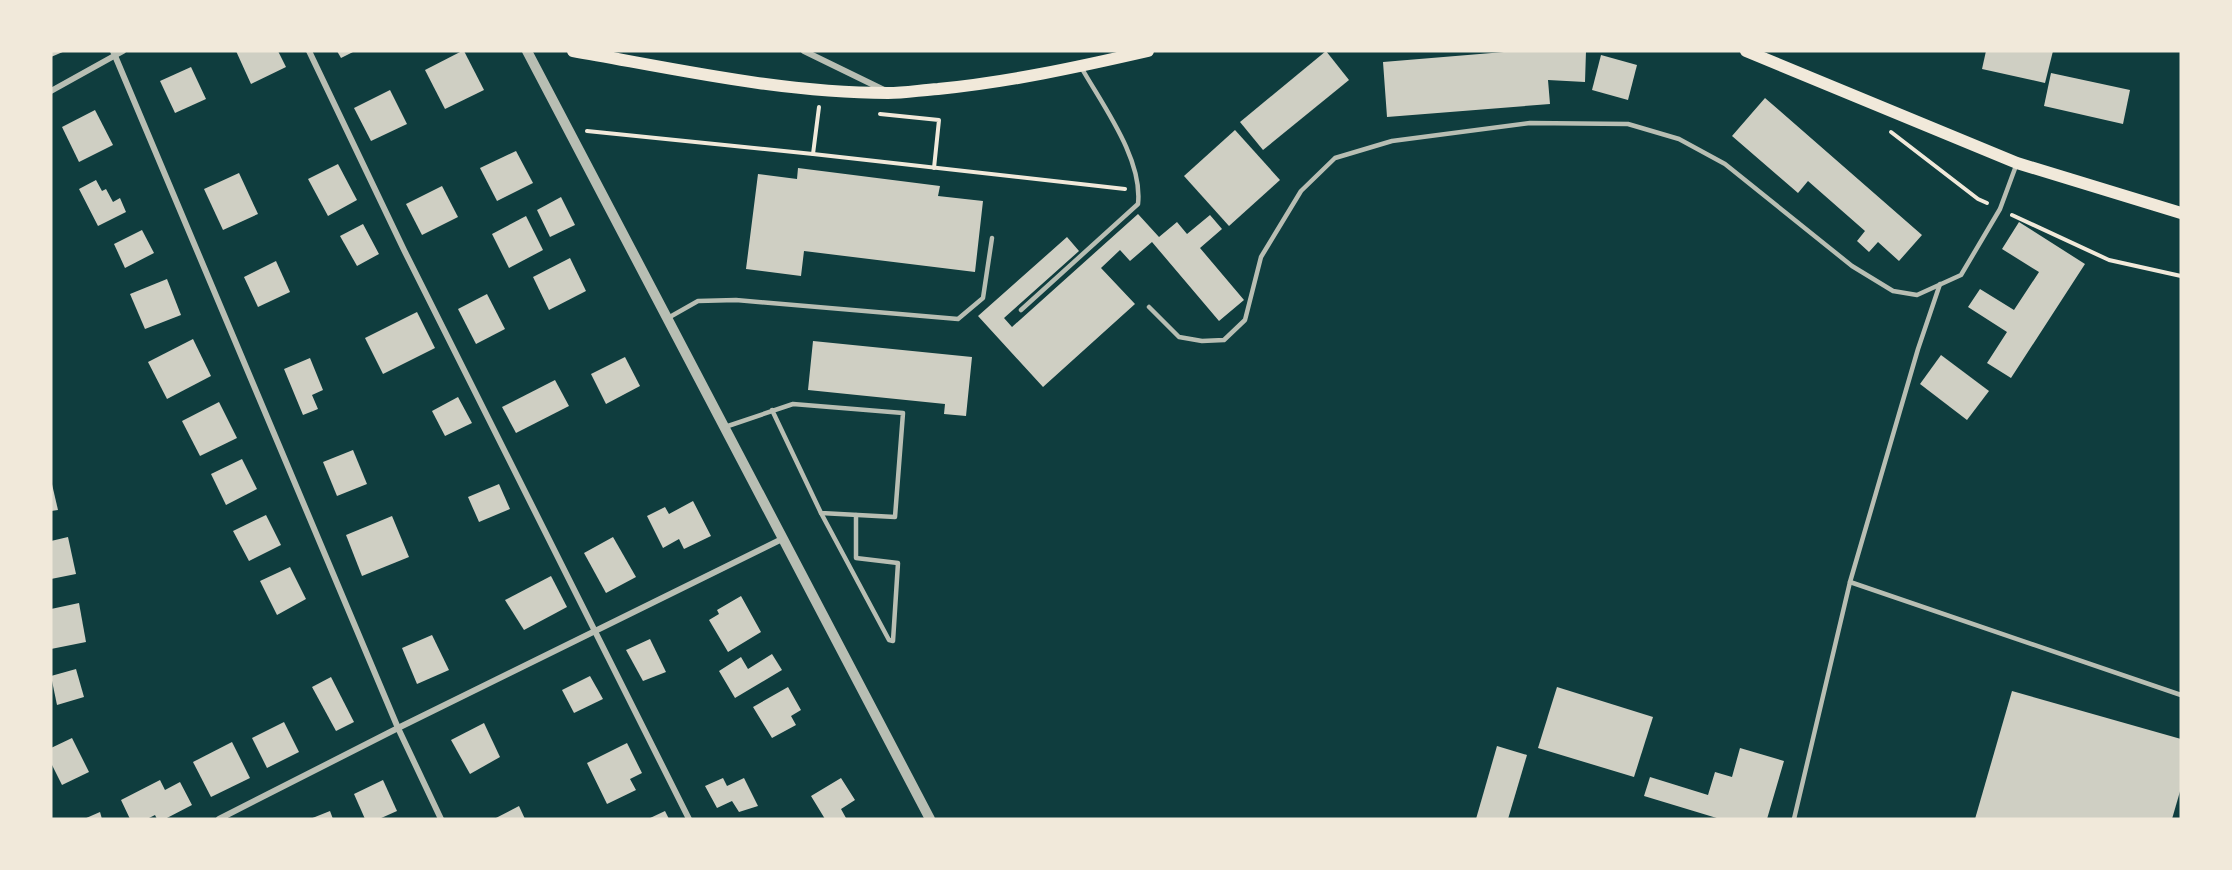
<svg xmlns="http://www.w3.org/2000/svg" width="2232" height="870" font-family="'Times New Roman',serif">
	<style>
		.building { fill: #cfcfc3 }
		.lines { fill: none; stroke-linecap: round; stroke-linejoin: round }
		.path { stroke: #f1e9da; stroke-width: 4 }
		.service { stroke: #b8beb3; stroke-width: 4.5 }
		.minor { stroke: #b8beb3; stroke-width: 6 }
		.tertiary { stroke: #b8beb3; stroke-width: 10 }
		.secondary { stroke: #f1e9da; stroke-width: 12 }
	</style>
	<rect width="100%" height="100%" fill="#0f3d3e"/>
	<g class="building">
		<polygon points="51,51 65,51 51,57"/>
		<polygon points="236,51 278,51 286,67 251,84"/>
		<polygon points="337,51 355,51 341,58"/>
		<polygon points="462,51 464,51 484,90 445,109 425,70"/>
		<polygon points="1326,51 1349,80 1263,150 1240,122"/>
		<polygon points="1516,51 1586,51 1585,82 1548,80 1550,104 1387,117 1383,62"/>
		<polygon points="1986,51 2053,51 2045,83 1982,69"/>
		<polygon points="1601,55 1637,65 1628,100 1592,90"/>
		<polygon points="191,67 206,99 175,113 160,81"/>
		<polygon points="2051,73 2130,90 2123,124 2044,106"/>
		<polygon points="390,90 407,124 371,141 354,108"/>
		<polygon points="1765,98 1922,235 1899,261 1878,242 1869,252 1857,241 1865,231 1808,181 1798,193 1732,136"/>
		<polygon points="95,110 113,145 79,162 62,127"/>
		<polygon points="1235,130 1280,180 1229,226 1184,176"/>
		<polygon points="516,151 533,183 497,201 480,168"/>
		<polygon points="338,164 357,200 328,216 308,179"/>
		<polygon points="798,168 940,186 938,196 983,201 975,272 804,251 801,276 746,269 758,174 797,179"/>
		<polygon points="239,173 258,214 223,230 204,189"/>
		<polygon points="96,180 102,191 106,189 113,202 120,198 126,212 98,226 79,189"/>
		<polygon points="442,186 458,217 422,235 406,204"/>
		<polygon points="561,197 575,225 550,237 537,210"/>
		<polygon points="1138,214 1159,237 1177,222 1187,234 1210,215 1222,229 1200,248 1244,300 1219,321 1152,242 1130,261 1120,250 1101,268 1135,304 1043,387 978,316 1067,237 1079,251 1004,318 1012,327"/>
		<polygon points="526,216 543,250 509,268 492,234"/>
		<polygon points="2019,222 2085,264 2011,378 1987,363 2007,332 1968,307 1980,289 2014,310 2039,272 2002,249"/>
		<polygon points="363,224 379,254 357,266 340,236"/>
		<polygon points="142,230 154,253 125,268 114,244"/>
		<polygon points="570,258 586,291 549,310 533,277"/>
		<polygon points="276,261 290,292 258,307 244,277"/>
		<polygon points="167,279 181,315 145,329 130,294"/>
		<polygon points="487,294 505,329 476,344 458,309"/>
		<polygon points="417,312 435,348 383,374 365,338"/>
		<polygon points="193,339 211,376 167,399 148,362"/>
		<polygon points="813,341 972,357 966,416 944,414 945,404 808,390"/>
		<polygon points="1941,355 1989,391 1967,420 1920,384"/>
		<polygon points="625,357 640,386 606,404 591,374"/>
		<polygon points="310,358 323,390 312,395 318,409 303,415 284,369"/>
		<polygon points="555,380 569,406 516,433 502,407"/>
		<polygon points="458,397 472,423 445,436 432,411"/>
		<polygon points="219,402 237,438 200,456 182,421"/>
		<polygon points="353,450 367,484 337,496 323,462"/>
		<polygon points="242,459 257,489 226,505 211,474"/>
		<polygon points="51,480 58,510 51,511"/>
		<polygon points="499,484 510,509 479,522 468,497"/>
		<polygon points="693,501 711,536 684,549 679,539 663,548 647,516 665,507 669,514"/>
		<polygon points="266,515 281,545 249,561 233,531"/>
		<polygon points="392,516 409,557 362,576 346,535"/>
		<polygon points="68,537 76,574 51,579 51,541"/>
		<polygon points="613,537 636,577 606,593 584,553"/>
		<polygon points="290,567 306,599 277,615 260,581"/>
		<polygon points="551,576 567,607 524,630 505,600"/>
		<polygon points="741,596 761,632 728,652 709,620 719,614 717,610"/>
		<polygon points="79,603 86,642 51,649 51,609"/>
		<polygon points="432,635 449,670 417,684 402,648"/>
		<polygon points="650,639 666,672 643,681 626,650"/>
		<polygon points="772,654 782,670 735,698 719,671 741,657 748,669"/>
		<polygon points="76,669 84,697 57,705 51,676"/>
		<polygon points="590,676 603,699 574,713 562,690"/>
		<polygon points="331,677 354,722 336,731 312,687"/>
		<polygon points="788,687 801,710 791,716 796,725 772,738 753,707"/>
		<polygon points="1557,687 1653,717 1634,777 1538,748"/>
		<polygon points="2012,691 2181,739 2181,788 2172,819 1975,819"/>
		<polygon points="284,722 299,752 267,768 252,738"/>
		<polygon points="484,723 500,757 470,774 451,740"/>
		<polygon points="72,738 89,772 62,785 51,763 51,748"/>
		<polygon points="232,742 250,778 211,797 193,762"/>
		<polygon points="627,743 642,773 630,779 636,790 607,804 587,763"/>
		<polygon points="1497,746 1527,755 1508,819 1476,819"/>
		<polygon points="1740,748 1784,761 1767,819 1720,819 1644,796 1650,777 1708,795 1715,772 1732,777"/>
		<polygon points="723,778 727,786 744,778 758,806 739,812 732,801 717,808 705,786"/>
		<polygon points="841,778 855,800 841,809 846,818 825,819 811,796"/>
		<polygon points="160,780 165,790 180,782 192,805 165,819 157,819 155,815 147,819 130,819 121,800"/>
		<polygon points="383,780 397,811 379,819 365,819 354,794"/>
		<polygon points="519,806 525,819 494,819"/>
		<polygon points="330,811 333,819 310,819"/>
		<polygon points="665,811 669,819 648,819"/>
		<polygon points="100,812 102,819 84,819"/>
	</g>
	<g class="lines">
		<g class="path">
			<polyline points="880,114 939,120 934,168"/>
			<polyline points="587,131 813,154 1125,189"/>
			<polyline points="1891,132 1978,199 1987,203"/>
			<polyline points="813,154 819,107"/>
			<polyline points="2012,215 2109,260 2181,276"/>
		</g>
		<g class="service">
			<polyline points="1149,307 1179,337 1202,341 1224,340 1245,320 1261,257 1301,191 1335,158 1392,141 1530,123 1628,124 1679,139 1725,164 1852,266 1893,291 1917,295 1961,275 2000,209 2017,163"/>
			<path d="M1021,310L1138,204C1143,159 1103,106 1081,67"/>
			<polyline points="668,318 698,301 736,300 958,319 983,298 992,238"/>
			<polyline points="725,427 793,404 903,413 895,517 821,513 772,410"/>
			<polyline points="821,513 889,640 893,641 898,563 856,558 856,515"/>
			<polyline points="1850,582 2181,695"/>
			<polyline points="1794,819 1850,582 1918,349 1940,284"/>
		</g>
		<g class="minor">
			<polyline points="113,51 398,728 441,819"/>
			<polyline points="309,51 404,250 689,819"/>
			<polyline points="804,51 884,90"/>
			<polyline points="51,91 123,51"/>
			<polyline points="219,819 398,728 784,538"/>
		</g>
		<polyline class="tertiary" points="527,51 930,819"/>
		<g class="secondary">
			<path d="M573,51C676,69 782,93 888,93C905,93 921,90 938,89C1009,82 1078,67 1148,51"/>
			<polyline points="1746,51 2017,163 2181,213"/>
		</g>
	</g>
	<rect width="2232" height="870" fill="none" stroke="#f1e9da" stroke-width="105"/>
</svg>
